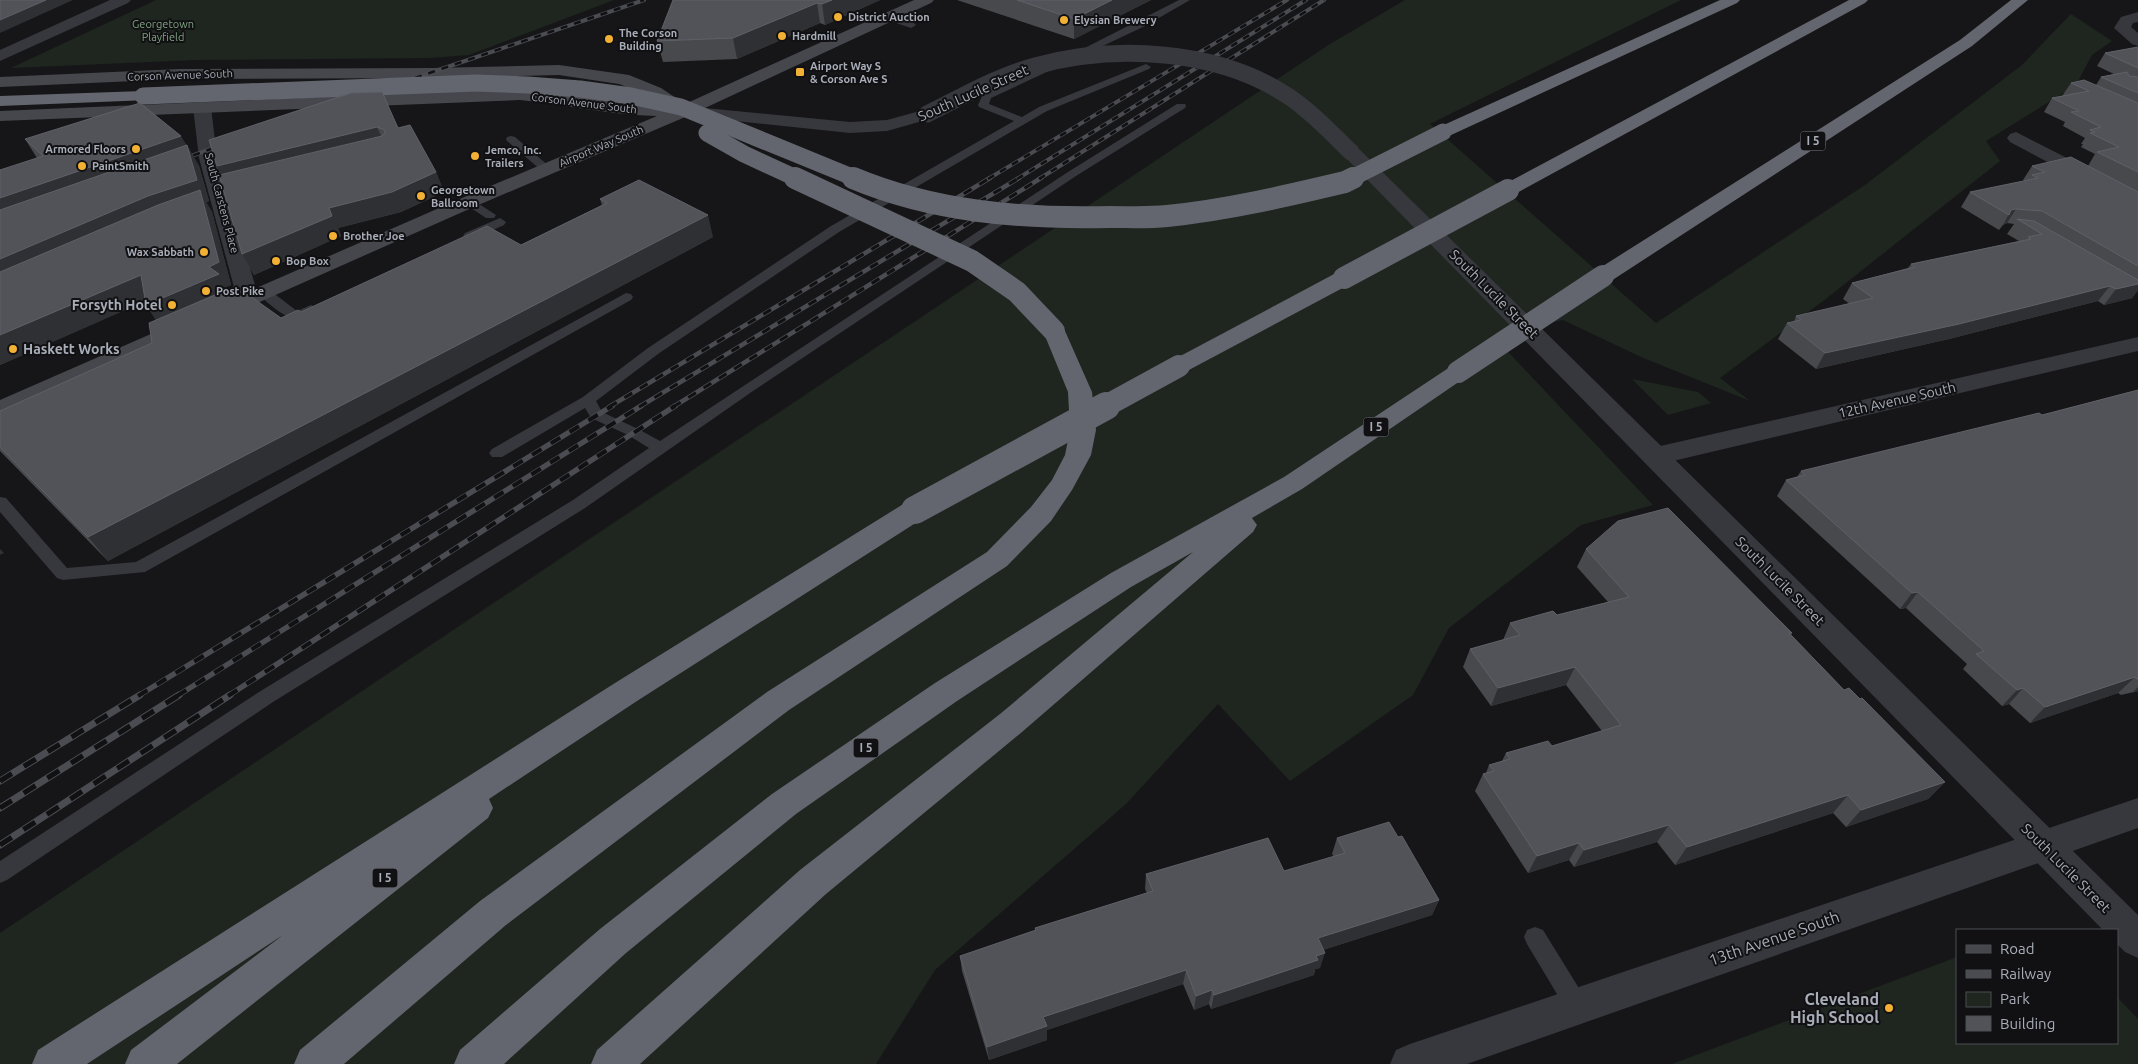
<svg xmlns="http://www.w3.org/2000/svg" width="2138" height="1064" font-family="Ubuntu,sans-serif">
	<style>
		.green { fill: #1e261f }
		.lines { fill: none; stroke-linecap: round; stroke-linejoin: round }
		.service { fill: #37383d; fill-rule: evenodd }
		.minor { fill: #37383d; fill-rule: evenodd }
		.tertiary { fill: #37383d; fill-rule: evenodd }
		.secondary { fill: #45474d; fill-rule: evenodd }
		.motorway { fill: #63666e; fill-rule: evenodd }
		.rail-far3-casing { stroke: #4a4c52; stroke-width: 4 }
		.rail-far2-casing { stroke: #4a4c52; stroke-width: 4.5 }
		.rail-far1-casing { stroke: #4a4c52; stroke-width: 5.5 }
		.rail-casing { stroke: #4a4c52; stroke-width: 7 }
		.rail-far3 { stroke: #111113; stroke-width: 2.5; stroke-dasharray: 7; stroke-linecap: butt }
		.rail-far2 { stroke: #111113; stroke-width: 3; stroke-dasharray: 9; stroke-linecap: butt }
		.rail-far1 { stroke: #111113; stroke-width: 4; stroke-dasharray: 11; stroke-linecap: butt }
		.rail { stroke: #111113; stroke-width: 5; stroke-dasharray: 14; stroke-linecap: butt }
		.tertiary-bridge { stroke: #37383d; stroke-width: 17 }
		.motorway-bridge-far2 { stroke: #63666e; stroke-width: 17 }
		.motorway-bridge-far1 { stroke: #63666e; stroke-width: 22 }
		.motorway-bridge { stroke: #63666e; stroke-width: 28 }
		.wall { fill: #47494d }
		.shaded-wall { fill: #2f3033 }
		.building { fill: #525359; stroke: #5f6168 }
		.poi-dot { fill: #f2b134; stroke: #111113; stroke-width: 2 }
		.labels { text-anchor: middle; stroke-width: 4; stroke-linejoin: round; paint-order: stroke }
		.far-poi-label { font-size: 11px; font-weight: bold; fill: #a8adb8; stroke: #111113; text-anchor: start }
		.far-park-label { font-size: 11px; fill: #7fa381; stroke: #111113 }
		.far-street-label { font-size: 11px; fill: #a8adb8; stroke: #111113 }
		.shield { fill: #111113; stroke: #7b7e86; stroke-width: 1 }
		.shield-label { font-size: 12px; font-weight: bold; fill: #a8adb8 }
		.street-label { font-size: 14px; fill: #a8adb8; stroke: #111113 }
		.poi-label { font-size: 14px; font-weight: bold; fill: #a8adb8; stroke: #111113; text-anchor: end }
		.near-street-label { font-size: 16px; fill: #a8adb8; stroke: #111113 }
		.near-poi-label { font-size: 16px; font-weight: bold; fill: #a8adb8; stroke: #111113; text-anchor: end }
	</style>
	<rect width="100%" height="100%" fill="#161618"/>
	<g class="green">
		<polygon points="156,0 614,0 469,55 430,58 196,60 11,68"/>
		<polygon points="1405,0 1681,0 1430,124 1656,323 1865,185 2022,65 2071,14 2112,41 2092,55 2076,85 1986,141 2000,161 1827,298 1720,378 1750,401 1641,357 1563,320 1493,336 1653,505 1581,525 1449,628 1413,695 1290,781 1218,704 1126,804 935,970 876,1064 0,1064 0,933 1330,44"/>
		<polygon points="1632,379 1698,392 1711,403 1668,415"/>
		<polygon points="1957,957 1957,1043 2117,1043 2117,997 2138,1019 2138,1064 1672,1064"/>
	</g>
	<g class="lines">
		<g class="service">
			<polygon points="1179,0 1190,0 1143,27 1075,59 1069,59 1067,57"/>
			<polygon points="887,14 914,23 916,25 911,28 884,19 882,17"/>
			<polygon points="1146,64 1151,67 1149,69 1047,111 839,232 658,354 596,401 602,412 638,429 660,441 1068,172 1177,104 1185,104 1186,106 1185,108 1076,176 753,391 585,508 273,702 7,880 0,883 0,861 259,692 573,500 649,448 628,435 591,418 585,408 502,457 492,457 489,453 492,449 583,397 648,348 831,226 1014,121 979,107 978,105 983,94 1043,66 1051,66 1051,70 991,98 989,104 1022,117 1039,107"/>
			<polygon points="511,136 515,137 550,167 552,169 550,171 542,171 507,141 506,139 507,137"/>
			<polygon points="469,198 473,200 496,215 494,218 486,218 465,204 463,202"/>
			<polygon points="500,218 506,222 504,225 473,239 469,240 463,236 465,233"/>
			<path d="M263,288L268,289L297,311L311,305L318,309C298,334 276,308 258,295L257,292L258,289Z"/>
			<polygon points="626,293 631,294 633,297 631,300 145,572 63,580 57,578 0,512 0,497 6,498 67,568 136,562"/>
			<polygon points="1535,927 1543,930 1585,998 1588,1006 1585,1014 1577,1017 1569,1014 1527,944 1524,937 1527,930"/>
		</g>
		<g class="minor">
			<polygon points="110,0 131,0 128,3 0,61 0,50"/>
			<polygon points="2138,12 2138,22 2133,23 2131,27 2138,33 2138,46 2132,44 2114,28 2121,17"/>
			<polygon points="202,102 208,103 211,107 217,158 259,298 256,303 248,305 240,303 237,298 199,158 193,107 196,103"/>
			<polygon points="2016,132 2138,194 2138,208 2131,206 2010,142 2007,138 2010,134"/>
			<polygon points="2138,337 2138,351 1656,465 1647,462 1643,456 1647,450 1656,447"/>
			<polygon points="2138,798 2138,828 1467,1064 1390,1064 1396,1050 1410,1044"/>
		</g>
		<g class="tertiary">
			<polygon points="684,106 850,122 887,120 927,109 933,110 936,114 933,118 887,131 850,133 678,115 675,111 678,107"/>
			<polygon points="1351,146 1358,148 2138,915 2138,958 2125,952 2117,944 2117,930 2103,930 1344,156 1342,152 1344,148"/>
		</g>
		<path class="secondary" d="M914,0H934L931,3L690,115L476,206L0,417V400L462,198L657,116C611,115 566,105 520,100L0,121V111L484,90H520L576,96L627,105H664L649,96L619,84L559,75L432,78L180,79L0,87V77L180,69L432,68L559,65L629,75L661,88L685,104Z"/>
		<g class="motorway">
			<polygon points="1720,0 1740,0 1737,3 1449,136 1443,137 1437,136 1434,132 1437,128"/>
			<polygon points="1849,0 1868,0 1865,3 1515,194 1508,196 1501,194 1498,190 1501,186"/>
			<polygon points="2011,0 2028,0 1972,46 1611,281 1603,282 1595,281 1592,276 1595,271 1960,40"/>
			<polygon points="143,91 149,92 152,96 149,100 0,106 0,96"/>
			<polygon points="1344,272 1352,273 1355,278 1352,283 1187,371 1179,373 1171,371 1167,366 1171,361 1336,273"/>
			<polygon points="1054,324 1062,326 1065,331 1092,392 1096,430 1091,455 1072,490 1051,521 1007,566 789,710 506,925 344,1064 294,1064 300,1050 480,901 767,692 987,552 1031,507 1052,480 1065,455 1070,430 1068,392 1043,331 1046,326"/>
			<polygon points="1458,365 1466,367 1470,372 1466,377 1302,489 1252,518 1257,525 1253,532 1022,732 826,894 640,1064 591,1064 597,1050 800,870 1000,714 1193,552 1131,587 957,701 796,814 626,953 504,1064 454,1064 460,1050 600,929 772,794 935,683 1111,573 1284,477 1450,367"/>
			<polygon points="915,501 925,503 928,510 925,517 637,701 489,799 493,808 488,818 177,1064 125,1064 131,1050 283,935 87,1064 32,1064 38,1050 615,683 905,503"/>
		</g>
		<defs>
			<g id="rail-far3">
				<polyline points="362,96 644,0"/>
				<polyline points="180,160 225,144"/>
				<polyline points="988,179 1287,0"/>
				<polyline points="1017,179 1306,0"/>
				<polyline points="1039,179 1324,0"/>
			</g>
			<g id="rail-far2">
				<polyline points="609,407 990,178"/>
				<polyline points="639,407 1019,178"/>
				<polyline points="673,407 1041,178"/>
			</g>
			<g id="rail-far1">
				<polyline points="138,696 612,406"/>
				<polyline points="177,696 641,406"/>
				<polyline points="228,696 675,406"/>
			</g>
			<g id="rail">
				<polyline points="0,781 140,695"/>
				<polyline points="0,808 179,695"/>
				<polyline points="0,845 230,695"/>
			</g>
		</defs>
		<use href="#rail-far3" class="rail-far3-casing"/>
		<use href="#rail-far2" class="rail-far2-casing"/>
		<use href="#rail-far1" class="rail-far1-casing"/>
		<use href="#rail" class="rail-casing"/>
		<use href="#rail-far3" class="rail-far3"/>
		<use href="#rail-far2" class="rail-far2"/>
		<use href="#rail-far1" class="rail-far1"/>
		<use href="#rail" class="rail"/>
		<path class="tertiary-bridge" d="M927,114C962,97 997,76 1035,66C1115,44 1217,49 1288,96C1312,112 1331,133 1351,152"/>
		<g class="motorway-bridge-far2">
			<polyline points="143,96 476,83 528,85 580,89 631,96 681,107 857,179"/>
			<polyline points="707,133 744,154 798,179"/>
			<polyline points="1350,179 1443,132"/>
		</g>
		<g class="motorway-bridge-far1">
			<polyline points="795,178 972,261 1017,292 1054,331"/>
			<path d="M853,178C934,212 1023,219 1110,217C1129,217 1148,218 1167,216C1227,210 1286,196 1345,182L1353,178"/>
			<polyline points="1344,278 1508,190"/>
			<polyline points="1458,372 1603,276"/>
			<polyline points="1104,407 1179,366"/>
		</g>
		<polyline class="motorway-bridge" points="915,510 1106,406"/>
	</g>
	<g class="wall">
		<polygon points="673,0 880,0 825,25 820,23 737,59 663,62 657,41"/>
		<polygon points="957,0 1151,0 1074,39"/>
		<polygon points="2138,47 2138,290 2132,298 2104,305 2098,301 1949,339 1816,369 1778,339 1787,323 1794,322 1796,316 1850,304 1843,299 1852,283 1908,268 1911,264 2019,241 2007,234 2014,224 2007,223 2003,225 1999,230 1961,207 1970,192 2025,181 2023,180 2032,166 2088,166 2095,154 2081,147 2083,144 2081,144 2085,138 2063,126 2065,122 2044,112 2052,98 2062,96 2071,83 2096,85 2101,77 2114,74 2097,66 2105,53"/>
		<polygon points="351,93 398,128 436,172 444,192 401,212 338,228 341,236 254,275 242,254 221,175"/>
		<polygon points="25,139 186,145 199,166 209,201 206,202 212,212 231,285 226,287 228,289 281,318 521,245 602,205 600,199 713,237 108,561 0,451 0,411 152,343 156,320 145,301 0,365 37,158"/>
		<polygon points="2138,390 2138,691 2121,695 2118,693 2030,723 2009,704 2002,706 1963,669 1967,664 1906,608 1900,609 1777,496 1786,480 1797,477 1801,471 2042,415"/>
		<polygon points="1586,549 1792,633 1791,635 1844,690 1945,782 1928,799 1846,827 1833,813 1675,865 1657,842 1574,867 1569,860 1528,873 1475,791 1483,774 1486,773 1489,765 1502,761 1506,753 1552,746 1602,731 1566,685 1491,706 1463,667 1470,649 1503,640 1510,623 1557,615 1608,602 1577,567"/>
		<polygon points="1398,837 1439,900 1432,915 1323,950 1320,968 1315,969 1314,975 1211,1009 1209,1004 1194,1010 1183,984 1047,1030 1047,1040 989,1060 962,971 960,956 1036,931 1035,928 1147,893 1145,889 1146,874 1284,871 1334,857 1332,854 1337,838"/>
	</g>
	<g class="shaded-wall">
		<polygon points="46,0 73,0 0,33 0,20"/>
		<polygon points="832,0 880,0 825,25 822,4"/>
		<polygon points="1112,0 1151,0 1074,39 1074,19"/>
		<polygon points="817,3 820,23 737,59 733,38"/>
		<polygon points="377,127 386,146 227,186 217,166"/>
		<polygon points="181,136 189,149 187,145 199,166 209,201 206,202 212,212 231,285 226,287 232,296 161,328 146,305 209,267 0,288 0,198"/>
		<polygon points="436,172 444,192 401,212 338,228 341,236 254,275 242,254 329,208"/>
		<polygon points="2016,209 2007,223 2003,225 2011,210"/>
		<polygon points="708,215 713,237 108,561 88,537"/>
		<polygon points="141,275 155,297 0,365 0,335"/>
		<polygon points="2138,284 2138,290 2132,298 2104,305 2116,289"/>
		<polygon points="2110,286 2098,301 1949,339 1816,369 1825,353"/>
		<polygon points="0,549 4,553 0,555"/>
		<polygon points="1918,592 1906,608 1900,609 1912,593"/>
		<polygon points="1575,667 1566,685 1491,706 1498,688"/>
		<polygon points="2135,677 2118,693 2030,723 2045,707"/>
		<polygon points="2138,687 2138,691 2132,693"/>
		<polygon points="2023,688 2009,704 2002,706 2017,690"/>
		<polygon points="1945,782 1928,799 1846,827 1861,810"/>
		<polygon points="1848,795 1833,813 1675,865 1687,847"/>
		<polygon points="1669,825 1657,842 1574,867 1584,850"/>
		<polygon points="1579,843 1569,860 1528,873 1537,856"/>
		<polygon points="1439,900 1432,915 1313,953 1318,938"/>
		<polygon points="1325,953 1320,968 1315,969 1314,975 1211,1009 1214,995"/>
		<polygon points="1186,970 1183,984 1047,1030 1047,1040 989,1060 987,1047 1043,1017"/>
		<polygon points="1212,990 1209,1004 1194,1010 1196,996"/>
	</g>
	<g class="building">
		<polygon points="0,0 46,0 0,20"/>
		<polygon points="673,0 832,0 822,4 817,3 733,38 657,41"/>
		<polygon points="1017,0 1112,0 1074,19"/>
		<polygon points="2138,47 2138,68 2105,53"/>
		<polygon points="2127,72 2129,76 2138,77 2138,93 2101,77"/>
		<polygon points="2084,80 2138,103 2138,172 2097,152 2119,147 2090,133 2095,132 2090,130 2101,127 2071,112 2079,111 2052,98 2089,91 2071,83"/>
		<polygon points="382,92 398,128 410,125 436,172 392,192 329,208 332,216 242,254 219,175 382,136 385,133 385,130 377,127 217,166 209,140 351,93"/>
		<polygon points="140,103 181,136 0,198 0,170 43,156 25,139"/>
		<polygon points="187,145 197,180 148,196 0,259 0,210"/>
		<polygon points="2071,157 2138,192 2138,266 2042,211 2016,209 2011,210 2009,215 1970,192 2038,178 2032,175 2045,172 2032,166"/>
		<polygon points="639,180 708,215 88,537 0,447 0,411 152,343 149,323 236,286 281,318 298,310 301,312 487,226 521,245 607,203 600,199"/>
		<polygon points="200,190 219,262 209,267 219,274 146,305 141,275 0,335 0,272 158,205"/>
		<polygon points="2017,219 2034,221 2138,280 2138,284 2116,289 2110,286 1959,324 1825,353 1787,323 1801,320 1796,316 1873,298 1852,283 1915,267 1911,264 2031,239 2028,237 2042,234"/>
		<polygon points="2138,390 2138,679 2137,679 2135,677 2045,707 2023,688 2017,690 1976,654 1984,651 1918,592 1912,593 1786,480 1805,475 1801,471 2039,413 2042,415"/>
		<polygon points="1668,508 1792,633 1789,633 1844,690 1849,688 1860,699 1862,698 1945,782 1861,810 1848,795 1687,847 1669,825 1584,850 1579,843 1537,856 1483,774 1494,771 1489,765 1510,759 1506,753 1548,741 1552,746 1621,725 1575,667 1498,688 1470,649 1520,635 1510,623 1553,611 1557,615 1629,597 1586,549 1618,521"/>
		<polygon points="1389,822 1398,837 1402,836 1439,900 1318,938 1325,953 1316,956 1318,960 1214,995 1212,990 1196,996 1186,970 1043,1017 1047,1026 987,1047 960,956 1036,930 1035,928 1153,891 1146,874 1268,838 1284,871 1345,853 1337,838"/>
	</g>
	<g class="poi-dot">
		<circle cx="838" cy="17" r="5"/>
		<circle cx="1064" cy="20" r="5"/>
		<circle cx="782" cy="36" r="5"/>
		<circle cx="609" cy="39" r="5"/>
		<rect x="795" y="67" width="10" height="10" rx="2.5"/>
		<circle cx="136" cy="149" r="5"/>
		<circle cx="475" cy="156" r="5"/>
		<circle cx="82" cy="166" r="5"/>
		<circle cx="421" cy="196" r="5"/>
		<circle cx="333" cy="236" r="5"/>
		<circle cx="204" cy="252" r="5"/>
		<circle cx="276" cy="261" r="5"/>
		<circle cx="206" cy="291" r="5"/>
		<circle cx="172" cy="305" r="5"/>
		<circle cx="13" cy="349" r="5"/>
		<circle cx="1889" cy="1008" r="5"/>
	</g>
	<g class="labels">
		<g class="far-poi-label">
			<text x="848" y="21">District Auction</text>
			<text x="1074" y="24">Elysian Brewery</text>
			<text x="619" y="37">The Corson<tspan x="619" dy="13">Building</tspan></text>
			<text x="792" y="40">Hardmill</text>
			<text x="810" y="70">Airport Way S<tspan x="810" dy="13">&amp; Corson Ave S</tspan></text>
			<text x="126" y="153" text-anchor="end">Armored Floors</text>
			<text x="485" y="154">Jemco, Inc.<tspan x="485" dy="13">Trailers</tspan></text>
			<text x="92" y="170">PaintSmith</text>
			<text x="431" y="194">Georgetown<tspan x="431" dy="13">Ballroom</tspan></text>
			<text x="343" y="240">Brother Joe</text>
			<text x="194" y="256" text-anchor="end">Wax Sabbath</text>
			<text x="286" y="265">Bop Box</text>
			<text x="216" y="295">Post Pike</text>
		</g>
		<g class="far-park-label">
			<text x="163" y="28">Georgetown<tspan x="163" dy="13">Playfield</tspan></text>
		</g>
		<g class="far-street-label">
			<text transform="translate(180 75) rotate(-2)" y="4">Corson Avenue South</text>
			<text transform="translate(584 103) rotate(7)" y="4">Corson Avenue South</text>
			<text transform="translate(601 146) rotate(-23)" y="4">Airport Way South</text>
			<text transform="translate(222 203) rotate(75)" y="4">South Carstens Place</text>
		</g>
		<g class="shield">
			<rect x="1800.5" y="131.5" width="25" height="19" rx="4"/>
			<rect x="1363.5" y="417.5" width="25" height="19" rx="4"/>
			<rect x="853.5" y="738.5" width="25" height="19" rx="4"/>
			<rect x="372.5" y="868.5" width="25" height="19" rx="4"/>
		</g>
		<g class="shield-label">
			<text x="1813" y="145">I 5</text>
			<text x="1376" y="431">I 5</text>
			<text x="866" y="752">I 5</text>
			<text x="385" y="882">I 5</text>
		</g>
		<g class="street-label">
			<text transform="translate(973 93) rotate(-24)" y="5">South Lucile Street</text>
			<text transform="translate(1494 294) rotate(45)" y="5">South Lucile Street</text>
			<text transform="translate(1897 400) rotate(-13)" y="5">12th Avenue South</text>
			<text transform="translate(1780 581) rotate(45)" y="5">South Lucile Street</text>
			<text transform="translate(2066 868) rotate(45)" y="5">South Lucile Street</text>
		</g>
		<g class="poi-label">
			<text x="162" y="310">Forsyth Hotel</text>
			<text x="23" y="354" text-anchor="start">Haskett Works</text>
		</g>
		<g class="near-street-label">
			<text transform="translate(1774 938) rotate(-19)" y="6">13th Avenue South</text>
		</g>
		<g class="near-poi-label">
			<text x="1879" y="1005">Cleveland<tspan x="1879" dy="18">High School</tspan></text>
		</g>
	</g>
	<rect x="1956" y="929" width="162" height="115" fill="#111113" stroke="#4d4f55"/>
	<rect x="1966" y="945" width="25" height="8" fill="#45474d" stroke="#4d4f55"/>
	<text x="2000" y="954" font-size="15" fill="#a8adb8">Road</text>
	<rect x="1966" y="970" width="25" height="8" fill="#4a4c52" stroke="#4d4f55"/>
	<text x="2000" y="979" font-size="15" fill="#a8adb8">Railway</text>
	<rect x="1966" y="992" width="25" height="15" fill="#1e261f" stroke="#4d4f55"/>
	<text x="2000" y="1004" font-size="15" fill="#a8adb8">Park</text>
	<rect x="1966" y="1016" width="25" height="15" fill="#525359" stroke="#4d4f55"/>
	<text x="2000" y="1029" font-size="15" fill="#a8adb8">Building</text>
</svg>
